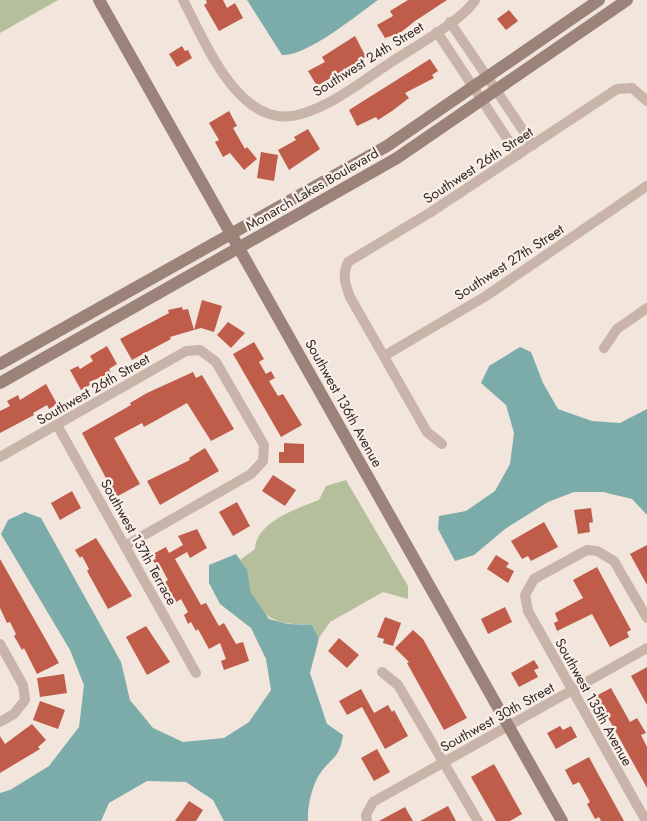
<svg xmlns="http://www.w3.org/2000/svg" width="647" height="821" font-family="Jost,sans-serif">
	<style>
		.green { fill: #b6bf9c }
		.water { fill: #7cacaa }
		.building { fill: #c05c4a }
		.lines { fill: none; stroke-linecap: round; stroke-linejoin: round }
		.street { stroke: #c8b4a8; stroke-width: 10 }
		.secondary { stroke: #9c8379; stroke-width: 12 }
		.labels { text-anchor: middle; stroke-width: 4.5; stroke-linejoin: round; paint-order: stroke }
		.street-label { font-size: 14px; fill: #352b28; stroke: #f9efe8 }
	</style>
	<rect width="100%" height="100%" fill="#f1e5dc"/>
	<g class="green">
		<polygon points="0,0 58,0 0,33"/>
		<path d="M346,480L408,586V599L383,592L330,622L319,638L312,625C283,624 264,623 251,593C246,581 249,573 240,560L255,549C256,522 298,508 319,500L326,486Z"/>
	</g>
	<g class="water">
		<path d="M247,0H378C357,15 306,57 282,55Z"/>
		<polygon points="520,347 531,352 543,383 558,409 592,421 620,423 647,409 647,515 632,499 603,492 574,492 548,502 505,529 474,555 455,561 438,529 439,516 466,511 495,491 510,464 514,433 506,405 481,383 489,366"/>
		<path d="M25,512L41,518L121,662L130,700L153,728L183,742L224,738L249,722L271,690L266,659L251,628L220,604L209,583V565L236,554L247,570L251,593L269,619L288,624L312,625L319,638L310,673L327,724L343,735C339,760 332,756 319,775C312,786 307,808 308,821H224L213,800L186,782L147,781L109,803L101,821H0V793L10,790L49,766L79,727L84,685L70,650L1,534L8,520Z"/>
	</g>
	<g class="building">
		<polygon points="206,0 223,0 227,8 235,3 243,18 219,31 204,5 207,3"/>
		<polygon points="408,0 447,0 415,21 400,33 385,38 377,25 393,16 390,11"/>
		<polygon points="509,10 518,21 506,30 497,19"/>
		<polygon points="355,36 366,57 317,86 308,71 325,62 322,57"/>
		<polygon points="182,46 185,51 188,50 192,58 177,67 169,54"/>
		<polygon points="430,59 438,71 432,75 434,78 405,93 409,98 392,111 378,120 376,117 357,126 349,110"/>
		<polygon points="229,111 237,126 233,128 245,149 247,147 257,159 244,170 230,153 223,157 215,142 219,140 209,123"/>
		<polygon points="308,129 320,149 289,170 278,150 296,140 294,137"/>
		<polygon points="261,152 278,155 274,181 257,178"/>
		<polygon points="202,300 222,306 214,332 201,328 194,330"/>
		<polygon points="182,307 183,310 188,309 194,330 170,337 171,339 132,360 120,339 169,313 168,310"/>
		<polygon points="228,322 245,333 231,348 217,335"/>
		<polygon points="254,342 264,359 259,362 266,374 271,371 275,378 269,381 278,396 283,394 302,425 281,437 233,354"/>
		<polygon points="107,346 117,364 109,369 111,373 89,382 90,385 81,390 70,370 78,366 80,369 93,361 90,356"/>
		<polygon points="193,372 196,378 202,375 234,429 211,441 187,403 144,427 142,423 114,438 140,484 116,497 82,433 131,405 130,403 147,393"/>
		<polygon points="46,384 57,404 49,409 47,405 33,413 34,415 0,433 0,411 10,406 7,401 18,395 20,400"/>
		<polygon points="284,443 304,444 304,463 279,463 279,452 284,452"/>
		<polygon points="205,448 219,471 160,505 147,481 190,460 189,458"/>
		<polygon points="273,475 296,490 285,506 262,491"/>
		<polygon points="72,491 81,508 60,520 51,503"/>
		<polygon points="237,502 250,526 233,536 219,512"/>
		<polygon points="591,508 593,522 589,523 590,532 578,534 574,510"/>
		<polygon points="544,522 558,547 531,561 528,556 522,559 511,541"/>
		<polygon points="197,529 207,548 190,558 187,552 175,559 201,605 206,603 219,626 224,623 236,644 243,642 249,661 224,670 221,661 226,659 220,643 209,649 198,629 196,631 191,622 188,624 184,615 188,612 181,599 176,602 165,582 168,580 161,567 158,569 153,560 156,559 153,554 166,547 169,553 183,545 178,536"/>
		<polygon points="96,538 132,596 108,609 87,571 89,569 82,556 80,558 75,550"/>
		<polygon points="647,545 647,585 630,554"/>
		<polygon points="496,555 509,563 506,567 514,571 508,583 487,569"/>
		<polygon points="0,559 59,663 37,674 24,648 22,650 14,636 16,634 10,622 7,623 0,608"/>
		<polygon points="597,567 631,630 627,632 629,637 610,647 592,614 557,631 554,623 558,621 555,613 583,598 573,580"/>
		<polygon points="505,607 512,622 488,634 481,619"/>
		<polygon points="385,617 401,623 393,646 383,643 384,639 377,637"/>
		<polygon points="146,626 170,662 147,675 126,637"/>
		<polygon points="413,630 423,639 467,718 444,730 407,663 409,662 395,648"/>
		<polygon points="339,638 359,655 347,668 328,651"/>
		<polygon points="534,660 539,668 534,670 538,677 519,687 511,673"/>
		<polygon points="647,667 647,705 631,676"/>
		<polygon points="64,674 67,693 40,697 37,678"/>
		<polygon points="611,688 630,722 637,718 646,733 641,735 647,747 647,788 596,696"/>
		<polygon points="361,689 374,713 388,705 392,712 394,710 408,736 385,749 362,707 347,715 339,701"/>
		<polygon points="40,701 65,710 58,729 33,720"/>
		<polygon points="32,724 46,740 38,747 40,749 0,773 0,736 5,744"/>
		<polygon points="560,726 563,730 571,726 577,737 556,749 547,733"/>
		<polygon points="377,749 390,772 374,781 361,758"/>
		<polygon points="589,757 597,772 624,821 601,821 599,817 595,819 587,804 590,802 579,782 573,785 565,770"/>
		<polygon points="494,764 522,814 510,821 496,821 471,777"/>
		<polygon points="189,801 203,810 196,821 175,821"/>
		<polygon points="448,806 456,821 420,821"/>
		<polygon points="405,807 413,821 379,821"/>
	</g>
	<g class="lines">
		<g class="street">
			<path d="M183,0C205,41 240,133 301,114C333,105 362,81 390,63C412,48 462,21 475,0"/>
			<polyline points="450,22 533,145"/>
			<polyline points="437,32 518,155"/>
			<polyline points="604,348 617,329 647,308"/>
			<polyline points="384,356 486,296 647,186"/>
			<polyline points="57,425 196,673"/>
			<path d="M442,444L427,432L350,297C345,284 342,275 348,262L431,212L617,89L632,88L647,101"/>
			<polyline points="0,457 186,351 200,350 216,362 264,445 263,461 251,474 125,546"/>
			<polyline points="0,644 23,685 25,700 14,714 0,722"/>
			<polyline points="382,672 398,685 478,821"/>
			<polyline points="367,821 366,815 373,802 647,648"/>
			<polyline points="646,821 528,611 525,595 534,579 587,550 597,551 614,561 647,618"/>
		</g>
		<g class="secondary">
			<polyline points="99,0 562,821"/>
			<polyline points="0,364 387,146 599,0"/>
			<polyline points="0,383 397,158 627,0"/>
		</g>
	</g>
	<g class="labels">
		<g class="street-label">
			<text transform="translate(368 59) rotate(-32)" y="5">Southwest 24th Street</text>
			<text transform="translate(478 165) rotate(-33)" y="5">Southwest 26th Street</text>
			<text transform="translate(312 189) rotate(-30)" y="5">Monarch Lakes Boulevard</text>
			<text transform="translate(509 262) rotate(-33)" y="5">Southwest 27th Street</text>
			<text transform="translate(93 389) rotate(-30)" y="5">Southwest 26th Street</text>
			<text transform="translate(344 403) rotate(61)" y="5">Southwest 136th Avenue</text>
			<text transform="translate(139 542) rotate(61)" y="5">Southwest 137th Terrace</text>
			<text transform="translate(594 702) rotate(61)" y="5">Southwest 135th Avenue</text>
			<text transform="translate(497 717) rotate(-29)" y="5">Southwest 30th Street</text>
		</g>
	</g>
</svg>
